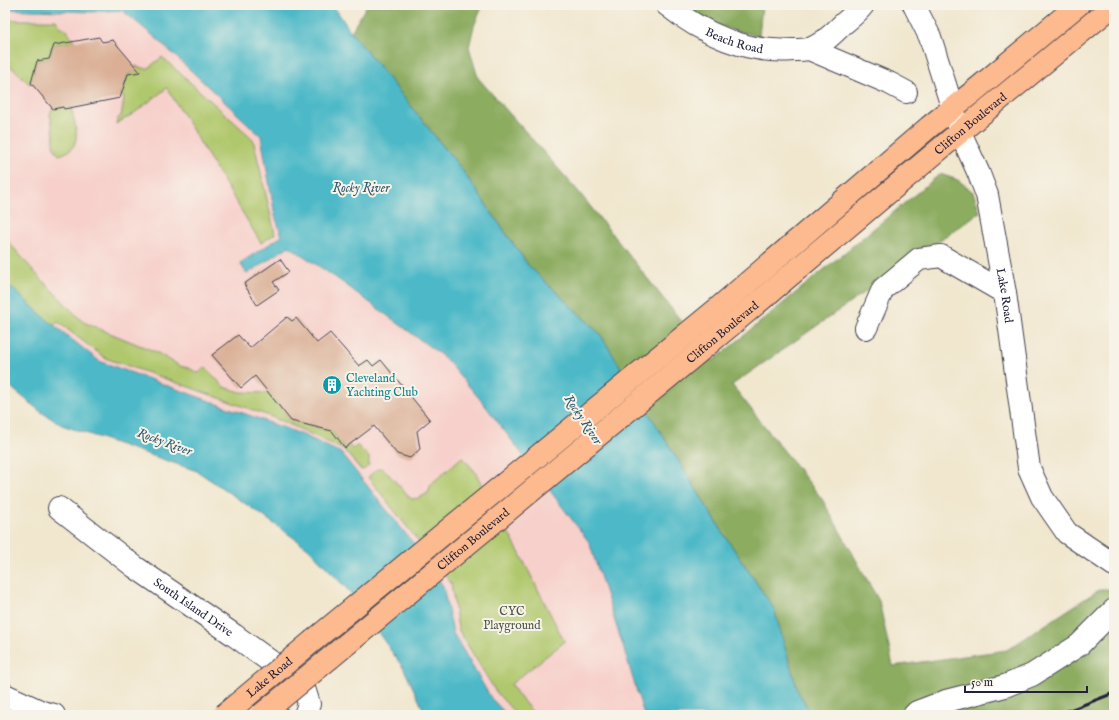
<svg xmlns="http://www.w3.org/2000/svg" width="1119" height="720" font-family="'IM FELL English',serif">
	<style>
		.built { fill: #f7d0cb }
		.green { fill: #b0c86d; stroke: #697554 }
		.forest { fill: #8cac60; stroke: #57674e }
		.water { fill: #4db9c8; stroke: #386e82 }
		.building { fill: #daaf95 }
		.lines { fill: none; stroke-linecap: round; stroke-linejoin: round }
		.minor-casing { stroke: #414051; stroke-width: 24 }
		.major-casing { stroke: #414051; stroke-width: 24 }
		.minor { stroke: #fff; stroke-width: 22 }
		.major { stroke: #fcba8e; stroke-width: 22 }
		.rail { stroke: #22223b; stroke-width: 3 }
		.major-bridge-casing { stroke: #414051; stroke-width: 24; stroke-linecap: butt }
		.major-bridge { stroke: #fcba8e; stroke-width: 22 }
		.labels { text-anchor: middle; stroke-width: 4; stroke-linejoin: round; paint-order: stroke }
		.street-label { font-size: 12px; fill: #22223b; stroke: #f7f3e8 }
		.culture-label { font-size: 12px; fill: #0d838f; stroke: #f7f3e8; text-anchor: start }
		.park-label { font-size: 12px; fill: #4d544a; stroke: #f7f3e8 }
		.water-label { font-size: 13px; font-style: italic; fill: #31576c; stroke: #f7f3e8 }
	</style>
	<rect width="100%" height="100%" fill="#f7f3e8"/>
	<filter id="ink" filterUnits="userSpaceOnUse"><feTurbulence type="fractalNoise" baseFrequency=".025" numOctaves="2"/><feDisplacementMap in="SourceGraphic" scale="8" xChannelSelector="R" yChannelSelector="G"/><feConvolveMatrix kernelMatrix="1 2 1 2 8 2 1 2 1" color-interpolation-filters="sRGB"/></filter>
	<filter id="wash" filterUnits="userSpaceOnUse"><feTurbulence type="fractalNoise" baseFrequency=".012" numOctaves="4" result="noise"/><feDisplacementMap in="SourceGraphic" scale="16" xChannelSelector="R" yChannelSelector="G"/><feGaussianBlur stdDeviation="0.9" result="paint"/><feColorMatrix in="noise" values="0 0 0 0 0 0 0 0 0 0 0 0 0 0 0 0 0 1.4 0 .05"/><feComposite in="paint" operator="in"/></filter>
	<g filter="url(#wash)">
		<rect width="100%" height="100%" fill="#f1e7cf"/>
		<polygon class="built" points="5,9 91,12 122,10 157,39 261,136 275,216 282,236 240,263 247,274 289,246 445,358 484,404 589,542 623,646 644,715 507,715 491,698 453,633 443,586 418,549 115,367 99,361 45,318 5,282"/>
		<g class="green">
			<polygon points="5,20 56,20 60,26 67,30 76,44 73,44 71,42 54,45 49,59 37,61 33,72 35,74 31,83 29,84 15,70 5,63"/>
			<polygon points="162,57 253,139 275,234 261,243 167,88 133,114 116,124 118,118 121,116 124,99 121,94 128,74 133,73 136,66 147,69"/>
			<path d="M71,107C75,125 85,149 59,155L53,145L54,136L50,114L53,108Z"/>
			<polygon points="5,238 39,277 83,322 156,352 180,366 188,368 199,373 205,367 224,387 241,392 269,393 291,421 332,431 345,448 349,445 353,449 356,446 358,446 369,457 369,465 365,469 361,470 344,450 300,429 272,417 189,387 105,358 58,322 54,326 5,282"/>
			<polygon points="462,457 474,470 519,552 564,641 563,643 511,684 518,695 535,715 517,715 496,692 458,629 451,583 368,477 378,468 384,469 411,499 419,498 428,493 431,484"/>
		</g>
		<g class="forest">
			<polygon points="367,5 483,5 474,26 469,47 478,78 578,191 713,361 940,174 958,180 973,192 980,212 732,385 822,499 879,601 893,666 1007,650 1100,589 1114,589 1114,715 812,715 798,692 774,609 725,536 600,334 528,265 460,167 351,32"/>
			<path d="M680,5H762L759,36C731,30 702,23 680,5Z"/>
		</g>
		<g class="water">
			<polygon points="5,5 333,5 351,32 460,167 528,265 600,334 725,536 774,609 798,692 812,715 644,715 623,646 589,542 484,404 445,358 339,280 289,246 247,274 240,263 282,236 275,216 261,136 157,39 122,10 91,12 5,9"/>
			<polygon points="5,282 45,318 99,361 301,434 341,453 418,549 443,586 453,633 491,698 507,715 426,715 404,669 348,590 308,548 259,513 197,471 62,425 41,412 13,389 5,380"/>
		</g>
		<g id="blocks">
			<g class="building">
				<polygon points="99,37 102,42 113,40 140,72 128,74 120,98 64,109 63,107 53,109 31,83 37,61 49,59 54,45"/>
				<polygon points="280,259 289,272 273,282 279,290 257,305 244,284"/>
				<polygon points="287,317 292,321 296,318 317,343 330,333 359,366 368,360 373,366 381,360 430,420 417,431 420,449 410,458 397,454 374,426 345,448 332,431 291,421 255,376 241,388 212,355 238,335 250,348"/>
			</g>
		</g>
	</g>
	<g filter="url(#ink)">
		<use href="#blocks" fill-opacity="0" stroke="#414051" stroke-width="1"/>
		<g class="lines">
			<defs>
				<g id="minor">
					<path id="s1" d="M667,5C701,33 748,54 793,50C798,50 804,50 809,49C822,45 834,33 843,24C850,18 858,12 863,5"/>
					<path id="s2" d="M914,5L930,37L960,132L979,174L987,195L1005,293L1029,468L1042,497L1067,533L1114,565"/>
					<polyline points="809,49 889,83 906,92"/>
					<polyline points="866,328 883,289 919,259 941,256 1005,293"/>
					<path id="s3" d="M59,508L135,567L234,635L303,685L309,704L305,715"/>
					<polyline points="5,695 42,712 54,715"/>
					<polyline points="914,715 917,712 946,701 1005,686 1032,675 1079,645 1114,610"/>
				</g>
				<g id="major">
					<polyline points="314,640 717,309 929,127 973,92 1078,5"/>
					<path id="s4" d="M330,658L730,326L960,132L1114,5"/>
				</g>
			</defs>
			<use href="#minor" class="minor-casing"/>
			<use href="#major" class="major-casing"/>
			<use href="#minor" class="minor"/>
			<use href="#major" class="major"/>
			<polyline class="rail" points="1057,715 1114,693"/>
			<defs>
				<g id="major-bridge">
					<path id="s5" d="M224,715L314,640"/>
					<polyline points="261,715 330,658"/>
				</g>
			</defs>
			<use href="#major-bridge" class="major-bridge-casing"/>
			<use href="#major-bridge" class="major-bridge"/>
		</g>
	</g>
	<defs>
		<symbol id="building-disc" viewBox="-11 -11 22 22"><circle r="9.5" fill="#0f9aa8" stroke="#f7f3e8"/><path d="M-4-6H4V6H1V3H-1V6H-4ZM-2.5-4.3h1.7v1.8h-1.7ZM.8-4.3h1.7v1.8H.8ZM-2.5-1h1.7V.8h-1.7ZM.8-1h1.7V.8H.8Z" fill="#fff"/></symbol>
	</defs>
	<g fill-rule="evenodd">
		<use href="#building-disc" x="321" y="374" width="22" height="22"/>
	</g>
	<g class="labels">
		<g class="street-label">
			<text dy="4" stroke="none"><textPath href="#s1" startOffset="77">Beach Road</textPath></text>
			<text dy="4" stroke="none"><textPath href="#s4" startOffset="834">Clifton Boulevard</textPath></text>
			<text dy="4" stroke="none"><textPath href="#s2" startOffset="306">Lake Road</textPath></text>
			<text dy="4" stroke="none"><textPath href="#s4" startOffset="510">Clifton Boulevard</textPath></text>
			<text dy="4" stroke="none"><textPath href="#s4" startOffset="186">Clifton Boulevard</textPath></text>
			<text dy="4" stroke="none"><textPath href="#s3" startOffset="167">South Island Drive</textPath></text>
			<text dy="4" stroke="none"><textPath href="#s5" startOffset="59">Lake Road</textPath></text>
		</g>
		<g class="culture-label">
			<text x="346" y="382">Cleveland<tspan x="346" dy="14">Yachting Club</tspan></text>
		</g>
		<g class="park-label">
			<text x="512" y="615">CYC<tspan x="512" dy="14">Playground</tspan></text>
		</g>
		<g class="water-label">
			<text x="361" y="192">Rocky River</text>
			<text transform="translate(584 419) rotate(56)" y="5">Rocky River</text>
			<text transform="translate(165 441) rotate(20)" y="5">Rocky River</text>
		</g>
	</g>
	<rect width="1119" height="720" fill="none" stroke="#f7f3e8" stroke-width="20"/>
	<path d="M965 686v6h122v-6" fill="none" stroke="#22223b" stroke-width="2"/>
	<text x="971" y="686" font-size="12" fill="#22223b" stroke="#f7f3e8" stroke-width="3" paint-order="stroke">50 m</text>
</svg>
